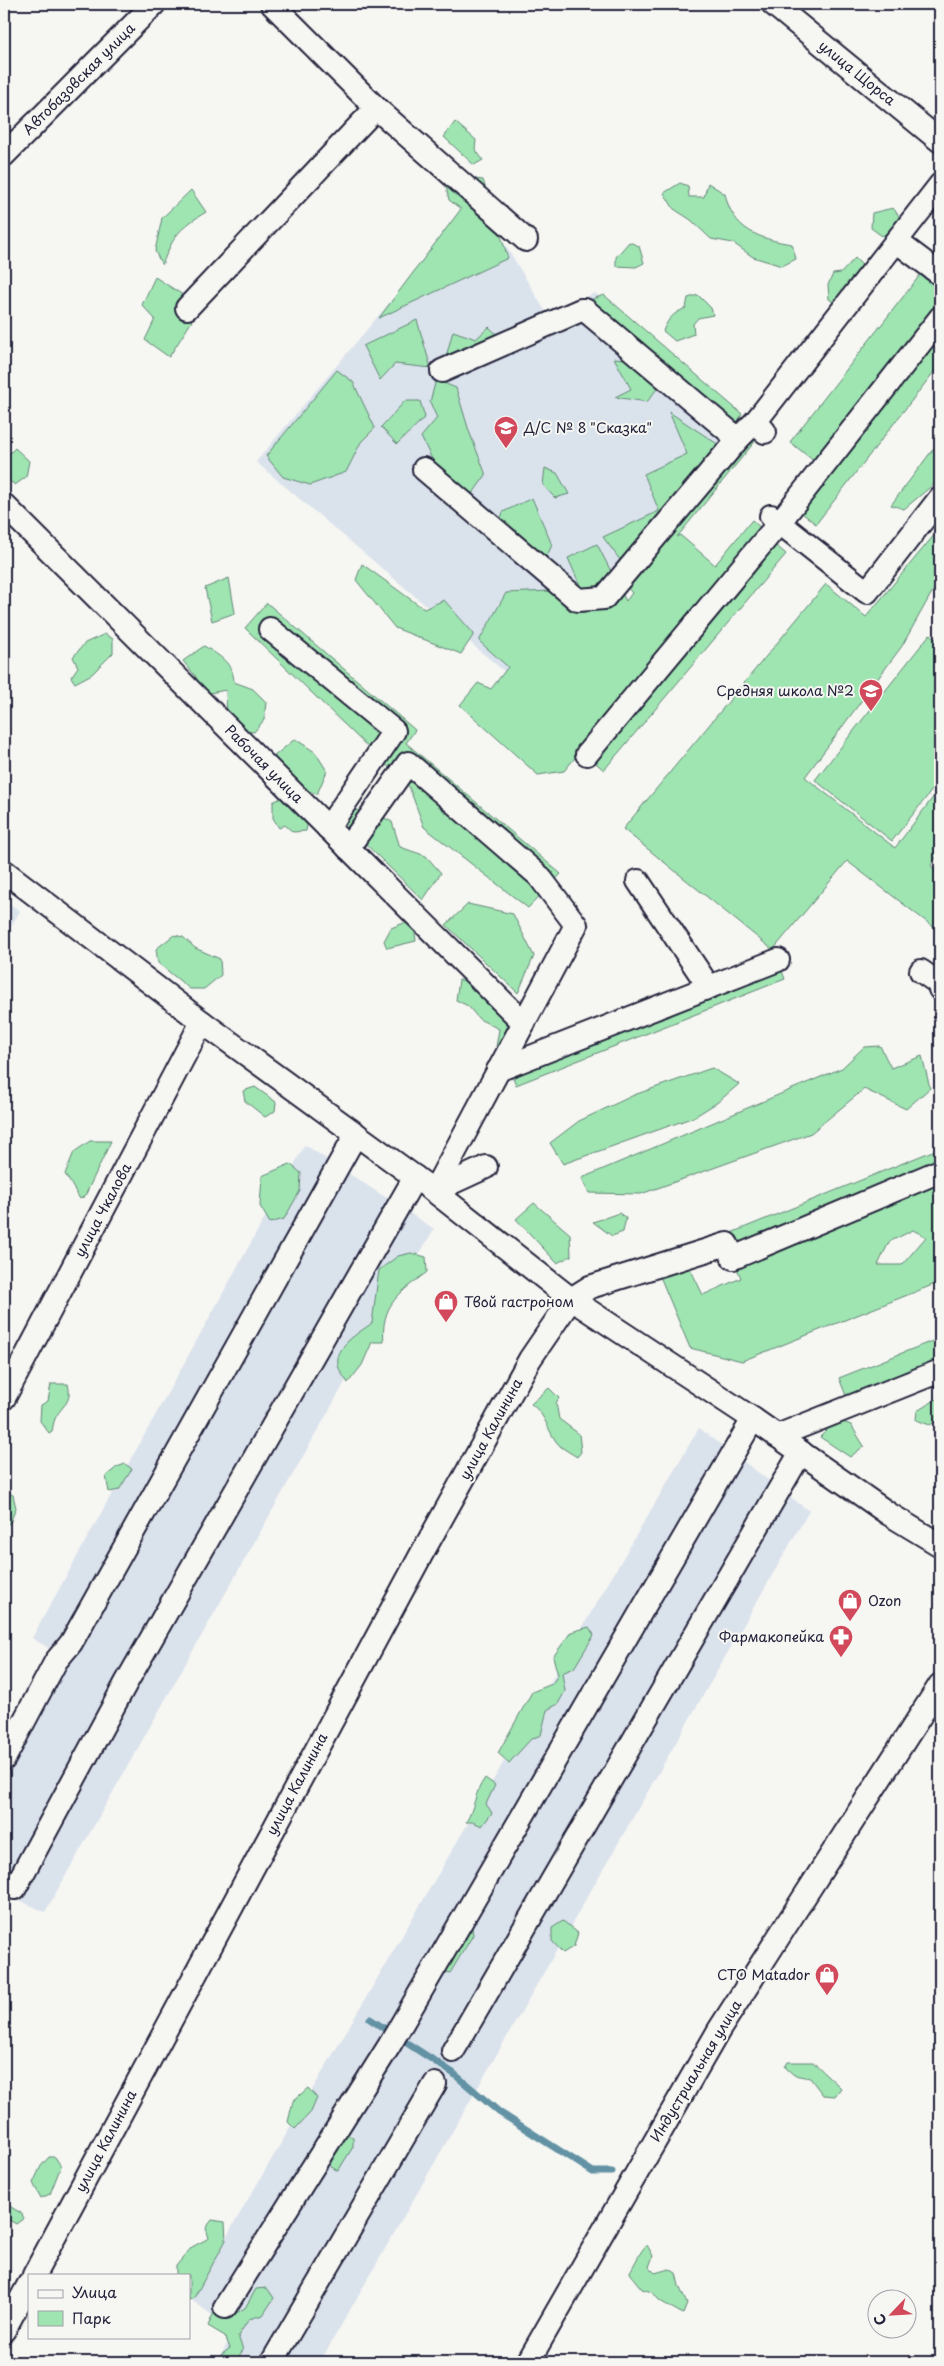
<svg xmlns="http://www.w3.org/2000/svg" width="944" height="2366" font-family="'Playpen Sans',sans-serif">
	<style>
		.built { fill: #dae2ec }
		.green { fill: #9fe5b1; stroke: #608476; fill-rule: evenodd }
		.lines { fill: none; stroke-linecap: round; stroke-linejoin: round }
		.stream { stroke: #6292a4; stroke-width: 7 }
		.minor-casing { stroke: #22223b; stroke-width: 26 }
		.minor { stroke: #f6f6f2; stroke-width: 22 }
		.labels { text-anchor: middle; stroke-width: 4; stroke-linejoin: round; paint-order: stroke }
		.street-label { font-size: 14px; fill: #22223b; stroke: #f6f6f2 }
		.poi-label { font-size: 14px; fill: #22223b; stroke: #f6f6f2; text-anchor: start }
	</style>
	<rect width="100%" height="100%" fill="#f6f6f2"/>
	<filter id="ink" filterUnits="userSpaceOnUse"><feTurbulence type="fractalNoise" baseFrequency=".02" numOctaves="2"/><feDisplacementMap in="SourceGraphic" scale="10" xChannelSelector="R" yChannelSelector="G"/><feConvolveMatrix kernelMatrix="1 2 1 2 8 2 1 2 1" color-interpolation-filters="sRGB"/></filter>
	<g filter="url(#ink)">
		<g class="built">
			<polygon points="477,198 547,314 595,293 758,433 536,698 256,462"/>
			<polygon points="4,900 20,911 4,938"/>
			<polygon points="305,1145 434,1229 375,1329 45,1912 4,1893 4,1734 52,1650 32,1638"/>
			<polygon points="699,1428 809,1511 320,2362 217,2362 234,2331 190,2299"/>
		</g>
		<g class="green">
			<polygon points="455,122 476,140 475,149 483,160 474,165 444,137"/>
			<polygon points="467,178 483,180 508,258 379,318 461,209 449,200 446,186"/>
			<path d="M680,183L688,186L689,197H704L708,183L725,194C733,230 759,239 792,244L796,259L782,266L753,257L733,243L711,239L691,220L674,209L664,193Z"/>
			<path d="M191,190L206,212C178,229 174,235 162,265L155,251L162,218Z"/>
			<polygon points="893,208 901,219 893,230 882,236 871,228 872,213"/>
			<polygon points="629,242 639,246 644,263 636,267 616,266 616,257"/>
			<polygon points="855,258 865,268 837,305 829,299 828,285 833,274 841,273"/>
			<polygon points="924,270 940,283 940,309 819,465 790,442"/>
			<polygon points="155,277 183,295 178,312 192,321 169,357 145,340 155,319 142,305"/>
			<polygon points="604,295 742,414 735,426 578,304"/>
			<path d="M698,295L711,308L713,315L698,318L693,324L694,334L675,341L663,331C668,318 674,313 686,308L688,298Z"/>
			<polygon points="417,320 431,368 395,364 380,380 363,346"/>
			<polygon points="489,327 508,345 446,357 453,331 476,339"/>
			<polygon points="940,328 940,364 816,524 798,510"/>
			<polygon points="614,358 635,360 665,378 647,402 615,397 631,389"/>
			<polygon points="337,370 353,382 375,428 361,442 346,472 310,485 283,477 266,456"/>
			<polygon points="436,380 456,388 469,431 486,475 473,493 457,491 435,465 421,437 437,418 430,402"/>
			<polygon points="405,401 420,401 425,417 397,444 381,427"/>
			<polygon points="669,412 722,447 626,568 603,537 659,511 644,474 687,454"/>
			<polygon points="749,433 757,439 677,537 680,535 715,565 752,520 764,531 564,771 538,775 460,705 478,683 491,689 508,667 479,641 506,593 550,591 570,611 588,603 568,558 597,544 626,601 632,593 624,583"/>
			<polygon points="940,440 940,476 934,484 904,509 891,505"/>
			<polygon points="15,448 29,461 26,477 15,485 4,477 5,458"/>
			<polygon points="545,468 557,473 569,494 555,498 543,485"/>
			<polygon points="532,498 552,545 546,558 498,527 503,512"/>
			<polygon points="935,534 940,540 940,578 902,646 805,777 895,848 940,788 940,852 931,865 940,880 940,932 847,861 773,950 623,829 826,584 866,617"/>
			<polygon points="773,543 786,554 604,770 591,759"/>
			<polygon points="362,564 424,609 444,600 474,634 461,654 395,628 356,580"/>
			<polygon points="229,578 235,613 212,621 205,588"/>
			<polygon points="267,603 415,730 406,743 561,874 528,908 424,827 409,787 245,628"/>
			<polygon points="105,634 113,639 113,653 92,674 75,683 71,677 78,667 73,657 85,643"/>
			<polygon points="930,634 940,643 940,780 892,841 815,780"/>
			<path d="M204,646C220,656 233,663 234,682L253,689L266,702L264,720L254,732L240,731L227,720L226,690L204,694L196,677L183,661Z"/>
			<polygon points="295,739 315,752 327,771 317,794 295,786 273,757"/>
			<polygon points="283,797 309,814 306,831 293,832 285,825 279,828 273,818 273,802"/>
			<polygon points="356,810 377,814 392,822 400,847 426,856 441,873 423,900 341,820"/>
			<polygon points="468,904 513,914 534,956 518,993 446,925"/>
			<polygon points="404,923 414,926 416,941 387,948 384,941 391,928"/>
			<polygon points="174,935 183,937 195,948 220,959 221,975 204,989 190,989 158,963 156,949"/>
			<polygon points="780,966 785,979 516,1085 511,1072"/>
			<polygon points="459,980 473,980 518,1028 502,1047 496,1047 499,1029 479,1019 468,1006 456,1000"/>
			<polygon points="880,1046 891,1068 922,1056 930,1088 906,1109 864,1089 811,1133 641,1194 589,1193 582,1178 842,1068 864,1047"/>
			<polygon points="712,1068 739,1084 718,1102 694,1117 563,1164 550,1143 579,1121 634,1095"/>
			<polygon points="255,1087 276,1102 275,1111 265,1117 245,1101 243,1091"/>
			<polygon points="90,1141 111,1141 85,1196 80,1199 65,1174 74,1152"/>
			<path d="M940,1148V1282L742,1361L690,1348L654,1262L682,1253ZM913,1230L926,1237L902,1265H878L889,1242ZM727,1244L741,1278L703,1295L687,1262Z"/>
			<polygon points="290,1164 301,1173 300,1191 284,1219 270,1223 260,1206 262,1176"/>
			<polygon points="534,1203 570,1234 571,1256 557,1263 516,1219"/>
			<polygon points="619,1213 626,1218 623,1232 612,1236 593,1222"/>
			<path d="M411,1253L426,1257L427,1272C401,1292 380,1304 384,1342H372L362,1365L348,1383C345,1378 339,1371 338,1365C335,1345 359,1333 372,1323L379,1270L398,1256Z"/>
			<polygon points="940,1338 940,1362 847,1398 839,1378"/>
			<path d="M51,1384H68C73,1404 61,1405 55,1419C53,1423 53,1428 52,1431L49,1433L40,1421L41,1405L48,1401Z"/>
			<path d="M549,1388L559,1398L556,1403L559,1419L579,1434L581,1452L577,1457C571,1453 565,1450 560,1446C547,1433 548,1416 531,1404Z"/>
			<polygon points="940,1397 940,1419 930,1425 916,1420 917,1411"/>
			<polygon points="837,1420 851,1425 864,1446 850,1457 820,1437"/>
			<polygon points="125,1464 132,1469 119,1490 109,1492 106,1476 117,1467"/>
			<polygon points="4,1490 13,1495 16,1508 10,1523 4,1526"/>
			<polygon points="589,1627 594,1635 574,1668 562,1673 565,1691 558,1704 547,1710 541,1735 531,1739 509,1763 498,1753 532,1692 552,1684 558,1675 553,1657 571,1632"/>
			<path d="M485,1778L495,1785L486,1804L492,1813L482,1826L473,1822H466C475,1808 474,1793 485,1778Z"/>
			<polygon points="563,1921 578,1933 574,1946 563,1953 552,1941 552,1928"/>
			<polygon points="472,1928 473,1935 450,1973 443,1971 463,1931"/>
			<polygon points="788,2062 813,2062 841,2088 835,2096 823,2095 810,2078 794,2075 785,2067"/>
			<polygon points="308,2088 317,2098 311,2112 295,2129 288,2122 293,2101"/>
			<polygon points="347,2135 353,2138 353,2147 338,2171 330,2166 335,2148"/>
			<polygon points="49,2157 55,2157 61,2166 50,2194 41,2198 33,2183 41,2166"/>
			<polygon points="4,2203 21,2213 24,2218 16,2224 4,2217"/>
			<polygon points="212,2220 225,2222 226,2240 194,2298 189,2300 189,2275 176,2275 176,2266 192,2247 209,2238 206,2228"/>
			<path d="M647,2245L653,2256L649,2267L655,2273L669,2269L676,2273L679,2286L687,2304L683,2314L660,2301L652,2292L642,2289L629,2273C635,2265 640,2250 647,2245Z"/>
			<polygon points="267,2288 274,2298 263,2315 249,2319 238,2336 243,2350 235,2362 212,2362 230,2348 225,2336 208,2326 215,2310 227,2318 245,2308 256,2289"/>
		</g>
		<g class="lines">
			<polyline class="stream" points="370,2019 453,2073 499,2112 593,2172 612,2172"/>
			<defs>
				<g id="minor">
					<polyline points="272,4 376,108 526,240"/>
					<polyline points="773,4 940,141"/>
					<polyline points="4,155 154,4"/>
					<polyline points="896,241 940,274"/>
					<polyline points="187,308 376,108"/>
					<polyline points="442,371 581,310 585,310 738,439 756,421"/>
					<polyline points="765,432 756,421 940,185"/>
					<polyline points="424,469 578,600 604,598 738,439"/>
					<polyline points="4,505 524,1023"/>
					<polyline points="771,516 867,592 940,498"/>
					<polyline points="270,629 394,731 328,828"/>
					<polyline points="587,754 779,523 940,318"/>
					<polyline points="348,848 408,763 539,876 576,925 434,1191"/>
					<polyline points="4,871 202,1022 434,1191 571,1299 753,1419 889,1514 940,1545"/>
					<polyline points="638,881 709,987"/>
					<polyline points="921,971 938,983 940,989"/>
					<polyline points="498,1070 778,960"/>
					<polyline points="434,1191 486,1167"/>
					<polyline points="4,1398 202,1022"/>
					<polyline points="777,1436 940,1371"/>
					<polyline points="4,1759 56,1661 71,1643 356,1134"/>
					<polyline points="15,1888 126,1683 415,1177"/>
					<polyline points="453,2051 801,1452"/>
					<polyline points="34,2275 421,1555 530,1359 571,1299 590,1287 727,1244 733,1258 940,1171"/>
					<polyline points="225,2307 389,2046 753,1419"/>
					<polyline points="4,2330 29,2284"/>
					<polyline points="272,2362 435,2084"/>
					<polyline points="528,2362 719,2030 940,1685"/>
				</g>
			</defs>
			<use href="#minor" class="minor-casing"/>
			<use href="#minor" class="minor"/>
		</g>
	</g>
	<defs>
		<symbol id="school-pin" viewBox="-11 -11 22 30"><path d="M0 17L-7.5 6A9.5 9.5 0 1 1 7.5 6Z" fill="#d1495b" stroke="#f6f6f2"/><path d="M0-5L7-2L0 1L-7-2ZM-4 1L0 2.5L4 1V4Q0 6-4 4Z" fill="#fff"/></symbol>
		<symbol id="shop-pin" viewBox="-11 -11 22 30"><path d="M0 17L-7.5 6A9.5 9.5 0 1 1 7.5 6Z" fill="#d1495b" stroke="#f6f6f2"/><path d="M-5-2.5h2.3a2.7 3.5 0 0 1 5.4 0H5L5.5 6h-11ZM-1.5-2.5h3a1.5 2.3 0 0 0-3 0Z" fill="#fff"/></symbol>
		<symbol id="pharmacy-pin" viewBox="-11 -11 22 30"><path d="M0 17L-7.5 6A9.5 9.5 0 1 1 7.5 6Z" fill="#d1495b" stroke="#f6f6f2"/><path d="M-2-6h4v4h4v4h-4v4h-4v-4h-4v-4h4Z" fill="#fff"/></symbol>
	</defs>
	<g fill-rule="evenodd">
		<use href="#school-pin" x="492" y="414" width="28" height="38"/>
		<use href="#school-pin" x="857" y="677" width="28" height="38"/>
		<use href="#shop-pin" x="432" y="1288" width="28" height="38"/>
		<use href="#shop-pin" x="836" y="1587" width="28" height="38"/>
		<use href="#pharmacy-pin" x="827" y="1623" width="28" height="38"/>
		<use href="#shop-pin" x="813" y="1961" width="28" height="38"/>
	</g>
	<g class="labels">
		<g class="street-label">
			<text transform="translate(857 73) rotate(39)" y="5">улица Щорса</text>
			<text transform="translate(79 79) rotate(-45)" y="5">Автобазовская улица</text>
			<text transform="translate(264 764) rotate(45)" y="5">Рабочая улица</text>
			<text transform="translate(103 1210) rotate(-62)" y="5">улица Чкалова</text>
			<text transform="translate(491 1429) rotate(-61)" y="5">улица Калинина</text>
			<text transform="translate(297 1784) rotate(-62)" y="5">улица Калинина</text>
			<text transform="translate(696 2071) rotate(-59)" y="5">Индустриальная улица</text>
			<text transform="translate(106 2141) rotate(-62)" y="5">улица Калинина</text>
		</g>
		<g class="poi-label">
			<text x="524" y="433">Д/С № 8 "Сказка"</text>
			<text x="854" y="696" text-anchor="end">Средняя школа №2</text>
			<text x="464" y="1307">Твой гастроном</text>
			<text x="868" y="1606">Ozon</text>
			<text x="824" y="1642" text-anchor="end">Фармакопейка</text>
			<text x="810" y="1980" text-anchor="end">СТО Matador</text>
		</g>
	</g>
	<rect width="944" height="2366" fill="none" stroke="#f6f6f2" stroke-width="20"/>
	<rect x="10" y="10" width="924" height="2346" fill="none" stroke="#22223b" stroke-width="2" filter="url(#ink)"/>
	<rect x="28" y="2274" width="162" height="65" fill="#f6f6f2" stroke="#a1a1a9"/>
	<rect x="38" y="2290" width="25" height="8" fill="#f6f6f2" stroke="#a1a1a9"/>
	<text x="72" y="2298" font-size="15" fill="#22223b">Улица</text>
	<rect x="38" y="2311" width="25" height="15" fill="#9fe5b1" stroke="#a1a1a9"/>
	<text x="72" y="2324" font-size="15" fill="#22223b">Парк</text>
	<g transform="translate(892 2314) rotate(245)"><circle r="24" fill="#f6f6f2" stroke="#a1a1a9"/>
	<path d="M0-4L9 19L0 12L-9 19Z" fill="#d1495b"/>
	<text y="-8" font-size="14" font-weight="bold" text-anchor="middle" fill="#22223b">С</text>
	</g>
</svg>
